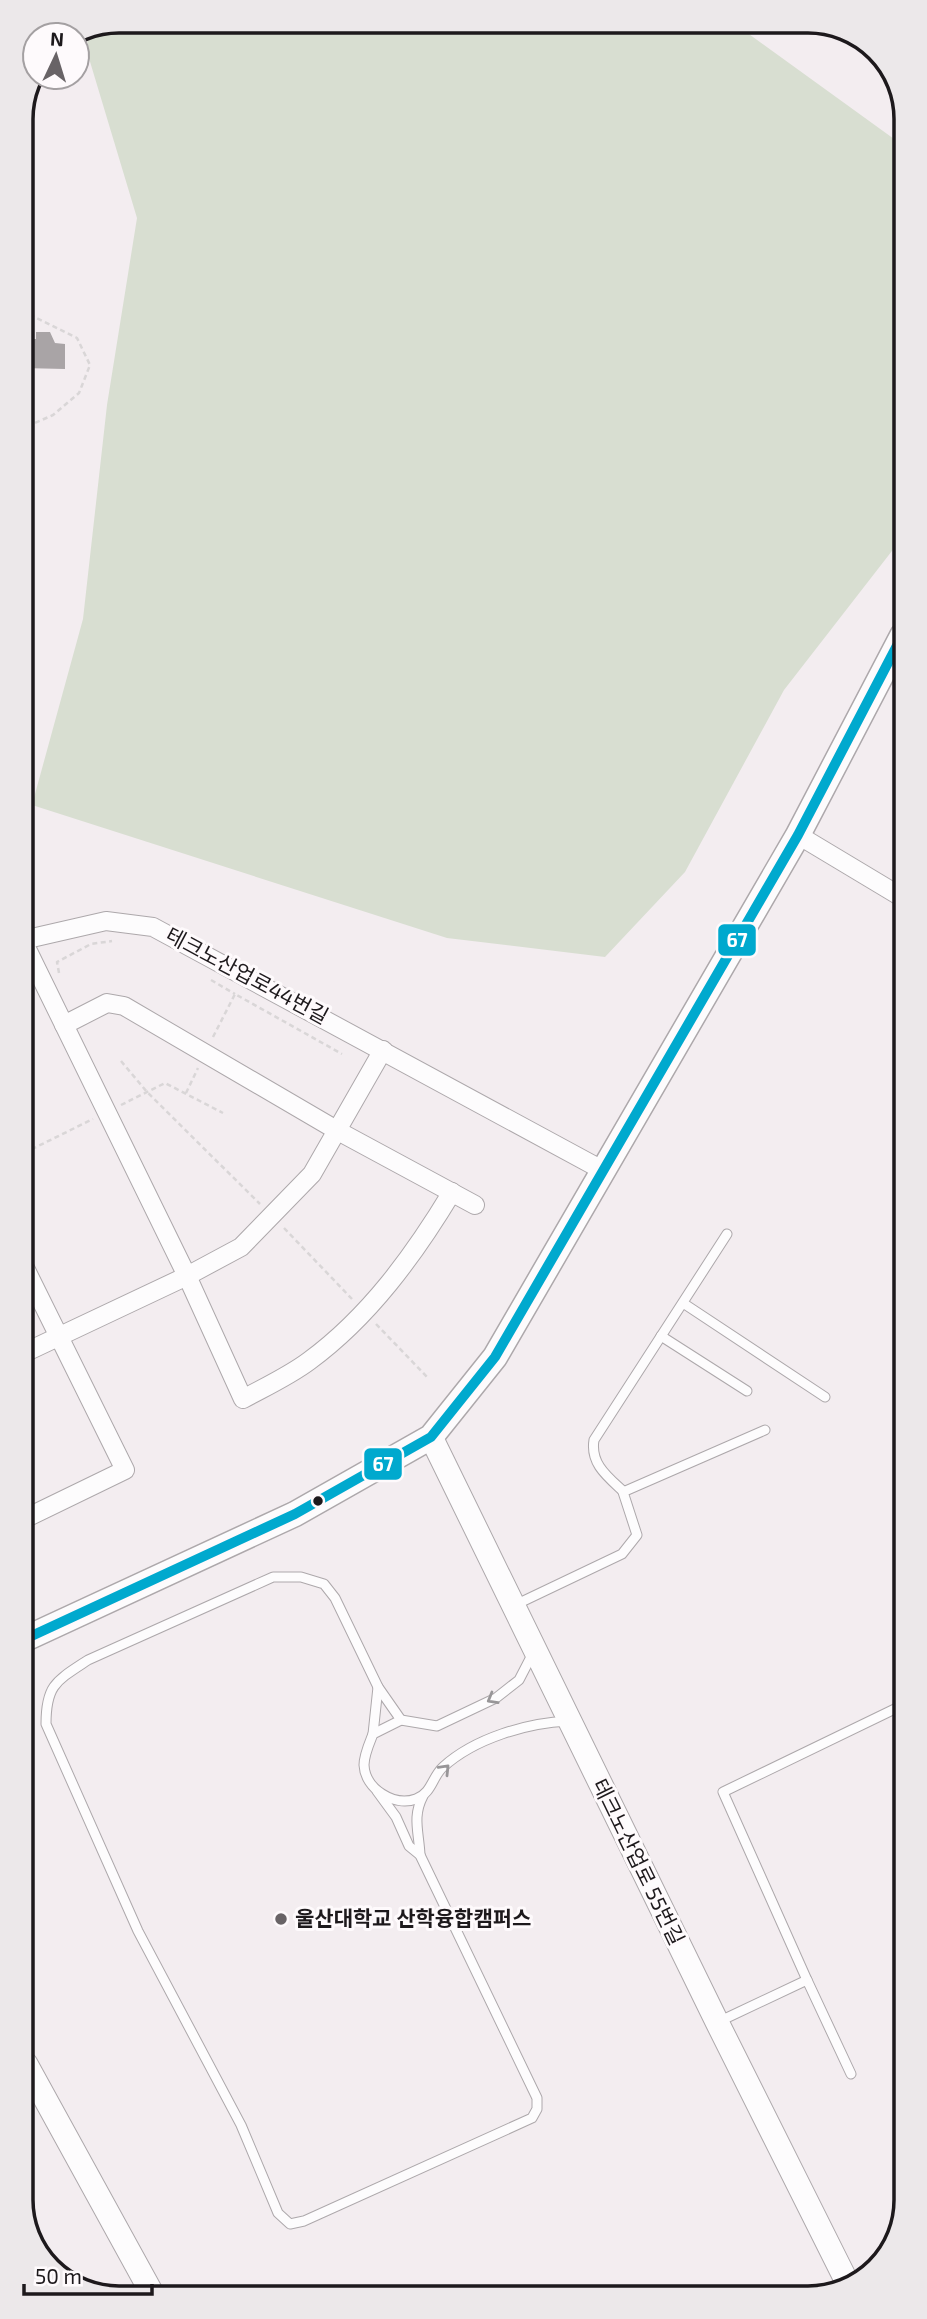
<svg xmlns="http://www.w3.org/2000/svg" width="927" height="2319" font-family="'Exo 2','Noto Sans KR',sans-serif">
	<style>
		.green { fill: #d8ded1 }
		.building { fill: #a9a4a6 }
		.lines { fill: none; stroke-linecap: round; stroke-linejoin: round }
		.service-casing { stroke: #ada8ab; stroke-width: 11 }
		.minor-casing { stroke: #ada8ab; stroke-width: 20 }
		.tertiary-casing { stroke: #ada8ab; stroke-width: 25 }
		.secondary-casing { stroke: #ada8ab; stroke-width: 27 }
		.path { stroke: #d9d6d7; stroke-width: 2.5; stroke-dasharray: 5 3.5; stroke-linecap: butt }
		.service { stroke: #fdfcfd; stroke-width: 9 }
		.minor { stroke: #fdfcfd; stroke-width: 18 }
		.tertiary { stroke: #fdfcfd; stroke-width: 23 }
		.secondary { stroke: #fdfcfd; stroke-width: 24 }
		.bus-1-casing { stroke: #fefafc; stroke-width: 16 }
		.bus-1 { stroke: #00a9ce; stroke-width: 10 }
		.oneway { stroke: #989698 }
		.bus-dot { fill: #1d191c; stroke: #fefafc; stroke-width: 2.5 }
		.poi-dot { fill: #686366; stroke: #fefafc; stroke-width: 2.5 }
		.labels { text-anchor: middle; stroke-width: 6; stroke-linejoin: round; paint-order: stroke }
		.street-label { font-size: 21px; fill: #1d191c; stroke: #fefafc }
		.poi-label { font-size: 21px; font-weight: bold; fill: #1d191c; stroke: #fefafc; text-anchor: start }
		.rim { fill: none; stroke: #1d191c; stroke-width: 3.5 }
		.line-badge { stroke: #fefafc; stroke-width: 2.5 }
		.badge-label { font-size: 19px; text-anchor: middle; font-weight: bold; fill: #fff }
	</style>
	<rect width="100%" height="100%" fill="#f3edf0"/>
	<polygon class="green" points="119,21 731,21 901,144 902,538 784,690 685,872 605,957 447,938 32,805 83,619 107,405 137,218 88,55 87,34"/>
	<polygon class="building" points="36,332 50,332 55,343 65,344 65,369 22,368 22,343 24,339 36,339"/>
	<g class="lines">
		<defs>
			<g id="service">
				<polyline points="683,1303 825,1397"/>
				<polyline points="661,1336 747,1391"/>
				<path d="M624,1492C608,1477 590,1464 594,1440L727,1234"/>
				<polyline points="515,1605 622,1554 637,1535 623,1492 765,1430"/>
				<path d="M533,1653L519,1680L496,1698L437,1726L401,1720L373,1734C369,1744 364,1755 364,1765C365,1789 394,1807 416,1799C432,1793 432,1777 443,1767C475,1738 527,1723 568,1721"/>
				<polyline points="373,1734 378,1687"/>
				<path d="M377,1791L396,1817L409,1846L420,1855L537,2098V2109L532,2118L304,2221L290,2224L278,2213L241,2125L138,1931L46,1724C46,1685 56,1681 88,1660L273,1577H301L324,1584L335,1598L378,1687L401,1720"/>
				<path d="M420,1855C419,1832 412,1817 423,1796"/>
				<polyline points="807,1980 723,1792 905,1704"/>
				<polyline points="718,2022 807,1980 851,2074"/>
			</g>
			<g id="minor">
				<polyline points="798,835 903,898"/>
				<polyline points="23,940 106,921 153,927 604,1171"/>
				<path d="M23,941L187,1276L243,1399C265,1387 289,1376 309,1361C369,1317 414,1255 452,1192"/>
				<polyline points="64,1025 107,1003 124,1006 338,1131 475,1205"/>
				<polyline points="24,1266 125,1470 24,1519"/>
				<polyline points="24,1353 187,1276 241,1247 312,1174 383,1050"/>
			</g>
			<g id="tertiary">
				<polyline points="431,1437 717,2022 849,2286"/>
				<polyline points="26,2064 154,2297"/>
			</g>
			<polyline id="secondary" points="25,1639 295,1514 431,1437 495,1357 798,835 902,636"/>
		</defs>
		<use href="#service" class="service-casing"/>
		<use href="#minor" class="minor-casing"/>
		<use href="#tertiary" class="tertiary-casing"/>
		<use href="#secondary" class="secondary-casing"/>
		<g class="path">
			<polyline points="22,311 77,338 90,365 79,393 53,415 35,423 22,448"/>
			<polyline points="59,973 57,962 91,944 112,941"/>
			<polyline points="211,980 235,994"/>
			<polyline points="213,1037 235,994 342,1054"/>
			<polyline points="121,1061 147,1092 260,1204"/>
			<polyline points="186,1093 198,1068"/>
			<polyline points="121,1105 165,1083 223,1113"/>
			<polyline points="24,1153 93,1119"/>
			<polyline points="284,1228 352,1299"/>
			<polyline points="376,1324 428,1378"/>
		</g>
		<use href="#service" class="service"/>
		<use href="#minor" class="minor"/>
		<use href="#tertiary" class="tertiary"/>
		<use href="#secondary" class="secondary"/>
		<defs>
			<polyline id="bus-1" points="25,1639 295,1514 431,1437 495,1357 798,835 902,636"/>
		</defs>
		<use href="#bus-1" class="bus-1-casing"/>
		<use href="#bus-1" class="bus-1"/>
	</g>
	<defs><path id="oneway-chevron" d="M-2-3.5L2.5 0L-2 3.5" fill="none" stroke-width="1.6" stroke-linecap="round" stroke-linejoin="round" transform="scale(1.75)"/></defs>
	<g class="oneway">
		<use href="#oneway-chevron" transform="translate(492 1699) rotate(150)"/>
		<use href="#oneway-chevron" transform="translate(445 1769) rotate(-46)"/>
	</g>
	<circle class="bus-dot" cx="318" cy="1501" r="6"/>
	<circle class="poi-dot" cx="281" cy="1919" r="7"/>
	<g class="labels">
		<g class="street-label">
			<text transform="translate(247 976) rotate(28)" y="7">테크노산업로44번길</text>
			<text transform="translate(638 1862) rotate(64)" y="7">테크노산업로 55번길</text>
		</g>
		<g class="poi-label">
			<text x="295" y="1926">울산대학교 산학융합캠퍼스</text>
		</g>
	</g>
	<path d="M0 0H927V2319H0ZM119 33H808A86 86 0 0 1 894 119V2200A86 86 0 0 1 808 2286H119A86 86 0 0 1 33 2200V119A86 86 0 0 1 119 33Z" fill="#ece8ea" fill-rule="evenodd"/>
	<path class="rim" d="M119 33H808A86 86 0 0 1 894 119V2200A86 86 0 0 1 808 2286H119A86 86 0 0 1 33 2200V119A86 86 0 0 1 119 33Z"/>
	<g class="line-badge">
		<rect x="717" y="923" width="40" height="34" rx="7" fill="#00a9ce"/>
		<rect x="363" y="1447" width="40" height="34" rx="7" fill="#00a9ce"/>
	</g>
	<g class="badge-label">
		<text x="737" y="947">67</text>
		<text x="383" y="1471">67</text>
	</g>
	<g transform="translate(56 56) rotate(4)"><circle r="33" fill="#fefafc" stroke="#a4a0a2" stroke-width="2"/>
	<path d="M0-5L12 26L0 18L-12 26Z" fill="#686366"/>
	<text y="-10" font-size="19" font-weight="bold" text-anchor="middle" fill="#1d191c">N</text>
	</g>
	<path d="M24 2284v10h128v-10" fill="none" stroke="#1d191c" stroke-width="3.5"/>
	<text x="35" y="2284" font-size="21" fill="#1d191c" stroke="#fefafc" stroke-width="5" paint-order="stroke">50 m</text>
</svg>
